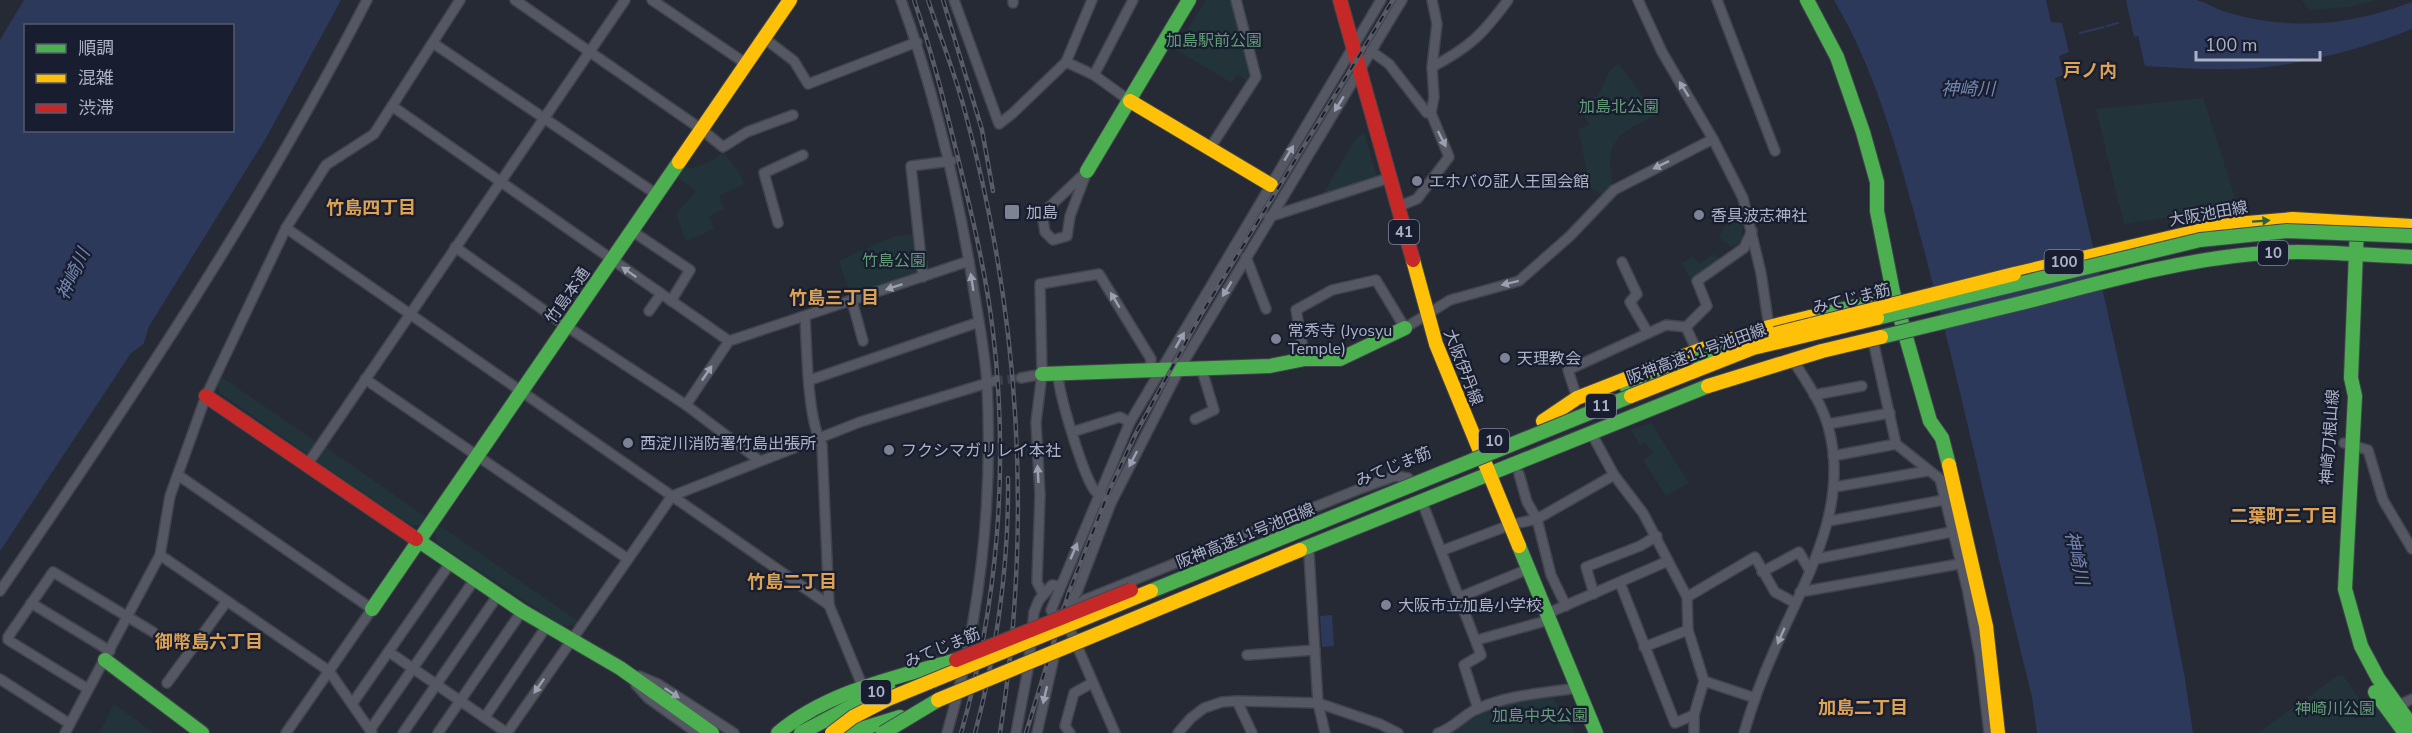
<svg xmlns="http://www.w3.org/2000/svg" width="2412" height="733" font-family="'Nunito Sans','Noto Sans JP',sans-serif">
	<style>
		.green { fill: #22343a }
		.water { fill: #2d395b; fill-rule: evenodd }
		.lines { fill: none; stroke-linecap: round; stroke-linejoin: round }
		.stream { stroke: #2d395b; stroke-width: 2 }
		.street-tunnel { stroke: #393f4a; stroke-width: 9; stroke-dasharray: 9 4.5; stroke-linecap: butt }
		.street-casing { stroke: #41444c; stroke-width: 12 }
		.fast-casing { stroke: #41444c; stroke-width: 16 }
		.slow-casing { stroke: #41444c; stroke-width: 16 }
		.jam-casing { stroke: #41444c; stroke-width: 16 }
		.street { stroke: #555862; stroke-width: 9 }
		.fast { stroke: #4caf50; stroke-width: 14 }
		.slow { stroke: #ffc107; stroke-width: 14 }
		.jam { stroke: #c62828; stroke-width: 14 }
		.rail-casing { stroke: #595c66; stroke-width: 4.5 }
		.rail { stroke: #181e2f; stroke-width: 2; stroke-dasharray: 7; stroke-linecap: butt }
		.fast-bridge-casing { stroke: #424751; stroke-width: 16; stroke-linecap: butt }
		.slow-bridge-casing { stroke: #424751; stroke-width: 16; stroke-linecap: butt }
		.jam-bridge-casing { stroke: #424751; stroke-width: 16; stroke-linecap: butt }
		.fast-bridge { stroke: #4caf50; stroke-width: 14 }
		.slow-bridge { stroke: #ffc107; stroke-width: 14 }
		.jam-bridge { stroke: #c62828; stroke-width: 14 }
		.oneway { fill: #9ba1b3 }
		.oneway2 { fill: #2f5f3e }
		.poi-dot { fill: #7d8394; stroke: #181e2f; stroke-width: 2 }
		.labels { text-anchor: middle; stroke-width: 4.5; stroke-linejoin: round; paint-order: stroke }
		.shield { fill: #181e2f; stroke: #808699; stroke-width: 1.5 }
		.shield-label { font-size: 15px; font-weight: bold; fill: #adb3c7 }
		.park-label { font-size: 16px; fill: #639a77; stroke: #181e2f }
		.poi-label { font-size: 16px; fill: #adb3c7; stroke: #181e2f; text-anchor: start }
		.street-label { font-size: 16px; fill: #adb3c7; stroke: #181e2f }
		.neighbourhood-label { font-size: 18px; font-weight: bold; fill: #dda253; stroke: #181e2f }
		.water-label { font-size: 18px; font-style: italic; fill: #7385b2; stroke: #181e2f }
	</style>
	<rect width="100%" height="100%" fill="#252a34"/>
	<g class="green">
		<polygon points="1206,0 1233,0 1251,76 1248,81 1237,75 1232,83 1175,49"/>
		<polygon points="2301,0 2376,0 2348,7 2310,10"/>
		<path d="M1619,64L1656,115C1619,134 1604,138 1613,185L1601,195L1590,187L1578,129L1590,125L1576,104L1598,96L1610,70Z"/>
		<polygon points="2203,98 2238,207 2124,224 2096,109"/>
		<polygon points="1364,133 1378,180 1320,198 1356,139"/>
		<polygon points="723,152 740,174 744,185 719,195 724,209 709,216 714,229 686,241 676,214 696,191 677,177 685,166 691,169 715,159"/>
		<polygon points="1734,219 1743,223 1742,239 1738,245 1732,247 1719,238 1726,225"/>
		<polygon points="914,234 918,272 915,276 851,297 839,261 892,237"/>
		<polygon points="1715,254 1719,260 1693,278 1689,276 1682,263 1692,257 1700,263"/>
		<polygon points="220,376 317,442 310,452 306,453 220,393 217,386"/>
		<polygon points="1651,423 1689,483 1666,496 1643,460 1653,453 1645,442 1640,445 1631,430"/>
		<polygon points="324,446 426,517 420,525 411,525 318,462"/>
		<polygon points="439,525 578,621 575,625 563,626 437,543 435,531"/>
		<polygon points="2343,675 2365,707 2373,702 2396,733 2258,733 2337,676"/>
		<polygon points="1552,695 1566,724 1570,724 1575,733 1448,733 1491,708"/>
		<polygon points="114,704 154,733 99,733"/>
	</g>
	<g class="water">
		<path d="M24,0H341L266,138L148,328C143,346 147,342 131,353L0,551V40ZM26,26H232V130H26Z"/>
		<path d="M1834,0H2046L2051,22L2062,23L2069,52L2059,56L2063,75L2055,78L2156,528L2185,679L2193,733H2037L2032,697C1996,553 1966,408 1928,265C1904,175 1881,80 1834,0Z"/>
		<path d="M2126,0C2148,0 2175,0 2196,0C2206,2 2216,9 2226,12C2291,31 2349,26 2412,2V29C2364,48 2307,64 2256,68C2219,71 2182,68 2145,66L2138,36L2134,37Z"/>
		<polygon points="1332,615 1334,646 1322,647 1320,616"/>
	</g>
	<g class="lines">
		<g class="stream">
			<polyline points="2107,26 2118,23"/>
			<polyline points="2080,33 2104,27"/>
		</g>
		<polyline class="street-tunnel" points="994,381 1021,378"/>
		<defs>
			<g id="street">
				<polyline points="515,0 701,129 723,147 747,132 793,115"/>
				<polyline points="652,0 745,63"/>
				<path d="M901,0C935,93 957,188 973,285C978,317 985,351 987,384C993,501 980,620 947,733"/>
				<polyline points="954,0 999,124 1013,113 1066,62 1094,75 1130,101"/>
				<polyline points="1013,0 1013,3"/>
				<polyline points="1638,0 1662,52 1713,139 1743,198 1761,273 1769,327"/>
				<polyline points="1717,0 1775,151"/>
				<polyline points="764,38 794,61 808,84 917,42"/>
				<polyline points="433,43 656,194"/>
				<polyline points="1371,51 1389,64 1427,113 1431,113"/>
				<polyline points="1066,62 1092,0"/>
				<path d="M1432,67C1470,47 1483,34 1508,0"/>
				<polyline points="1094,75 1133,0"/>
				<polyline points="392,106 729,341"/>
				<polyline points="1210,148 1256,77 1236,0"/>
				<polygon points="1087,171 1070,216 1067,236 1053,240 1045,232 1042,214"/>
				<polyline points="1397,207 1417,199 1449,157 1431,113 1434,97 1432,67 1437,24 1432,0"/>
				<polyline points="1269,217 1389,178"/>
				<polyline points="778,223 764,173 803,155"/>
				<polyline points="286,228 829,605"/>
				<polyline points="632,231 690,270 671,301"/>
				<polyline points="455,247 566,326 686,405 760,461"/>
				<polyline points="1246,257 1266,309"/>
				<polyline points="1622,262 1637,294 1630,302 1648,333"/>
				<polyline points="923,277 911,166 951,161"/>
				<polyline points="852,301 863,341"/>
				<polyline points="649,311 661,294"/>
				<path d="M805,317C807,349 807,418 822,445L829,605L862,685"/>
				<polyline points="1686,327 1697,351"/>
				<polyline points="1874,345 1896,444 1940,479 1967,588 1980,657 1989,733"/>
				<polyline points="1305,359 1296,310 1332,290 1376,280 1405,328 1450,300 1519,281 1570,236 1614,190 1713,139"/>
				<path d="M1058,373C1058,393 1082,470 1093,488C1096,494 1105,498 1111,503"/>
				<polyline points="1021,378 1042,374"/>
				<polyline points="365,379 628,559"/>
				<polyline points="810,380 979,322"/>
				<polyline points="1814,395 1862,386"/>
				<polyline points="1577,398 1568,370 1666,325 1686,327 1707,306 1697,281 1744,248 1752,231"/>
				<polyline points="686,405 729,341 969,261"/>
				<polyline points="1195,419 1214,410 1201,367"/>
				<polyline points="1828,424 1890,413"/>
				<polyline points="1072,432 1120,417 1130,422"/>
				<polyline points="1594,438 1614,475 1643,513 1687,597 1688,630 1704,681 1694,715 1694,733"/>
				<polyline points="2344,443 2368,450 2383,500 2412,549"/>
				<polyline points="1833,456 1896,444"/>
				<polyline points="307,465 625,0"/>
				<polyline points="1519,474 1527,502 1537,519 1551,575 1566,606"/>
				<polyline points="178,475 372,609 286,733"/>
				<polyline points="1835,487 1927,471"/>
				<polyline points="1424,507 1481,655 1464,665 1478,709"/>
				<polyline points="1829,521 1944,500"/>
				<polyline points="1441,551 1510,525 1537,519 1614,475"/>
				<polyline points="1309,554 1318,703 1325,733"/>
				<polyline points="160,555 329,671 372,733"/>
				<polyline points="1816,559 1951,532"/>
				<polyline points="1762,572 1799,552 1810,571"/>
				<polyline points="1620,583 1675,723 1694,715"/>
				<path d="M0,591C131,400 260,207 367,0"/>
				<polyline points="1800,592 1959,564"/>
				<polyline points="1043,594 1037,582 1040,495 1036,422 1042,374 1040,284 1099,274 1151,359 1150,369"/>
				<polyline points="1594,594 1586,567 1640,546 1657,536"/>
				<polyline points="1460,597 1521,572"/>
				<polyline points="1687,597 1755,557 1775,592 1795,603"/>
				<polyline points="31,603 110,651"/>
				<polyline points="1075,607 1084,600 1362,488 1395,476 1408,478"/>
				<polyline points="1066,610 1077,592 1111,503 1180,368 1402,0"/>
				<polyline points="1546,614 1668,561"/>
				<polyline points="1064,615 1054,615 1051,610 1130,422 1381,0"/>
				<polyline points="1067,623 1115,733"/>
				<polyline points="1477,640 1549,620"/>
				<polyline points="1644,647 1688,630"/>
				<polyline points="389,652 507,733"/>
				<polyline points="1247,655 1315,650"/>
				<polyline points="639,676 658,684 734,733"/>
				<polyline points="0,679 70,724"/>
				<polyline points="1704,681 1755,698"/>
				<polyline points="167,683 227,601"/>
				<polyline points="636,685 648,698 697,733"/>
				<polyline points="88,689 8,640 8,637 53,572 153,632"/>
				<polyline points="1237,701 1252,733"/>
				<polyline points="352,704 451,562"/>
				<polyline points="2397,706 2412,699"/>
				<polyline points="485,717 546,627"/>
				<polyline points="370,730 475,579"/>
				<polyline points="65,733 160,555 170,496 206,396 286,228 326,165 374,134 460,0"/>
				<polyline points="403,733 498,595"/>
				<polyline points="438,733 522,611"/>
				<polyline points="507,733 672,496 860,422 994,381"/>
				<polyline points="1016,733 1028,669 1034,612 1039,600 1052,585 1059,586"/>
				<polyline points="1037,733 1054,657"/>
				<polyline points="1070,733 1065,726 1074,693 1092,683"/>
				<polyline points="1178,733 1191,718 1204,708 1222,702 1237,701 1318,703 1380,724 1398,733"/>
				<path d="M1438,733C1454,728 1463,715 1477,709C1508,695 1543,693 1577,688"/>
				<path d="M1744,733C1752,705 1762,678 1774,651C1805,579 1851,507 1828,426C1822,404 1808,384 1796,365"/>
			</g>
			<g id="fast">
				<polyline points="1807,0 1837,57 1863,132 1877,182 1877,211 1893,292 1930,421 1942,438 1949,465"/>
				<polyline points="1087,171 1189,0"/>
				<polyline points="2357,227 2351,378 2355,396 2345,589 2361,646 2378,678 2412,726"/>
				<path d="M2021,303C2097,284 2174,261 2253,254C2306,249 2359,255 2412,257"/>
				<polyline points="1810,317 1894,297"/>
				<polyline points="1042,374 1270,366 1305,359 1340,359 1405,328"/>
				<polyline points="1627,388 1698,359"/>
				<polyline points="416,539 522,611 620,668 712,733"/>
				<polyline points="1519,546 1596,733"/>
				<polyline points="1300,550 1708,386"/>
				<polyline points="372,609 679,162"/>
				<polyline points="105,660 202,733"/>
				<polyline points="2375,692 2405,733"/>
				<path d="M778,733C828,691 895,678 956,660"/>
				<polyline points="801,733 888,687"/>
				<polyline points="848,733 900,717"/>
			</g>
			<g id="slow">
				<polyline points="1130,101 1271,185"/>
				<polyline points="679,162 790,0"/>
				<polyline points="1413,260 1436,344 1519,546"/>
				<polyline points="2014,274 2224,225 2293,219 2412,226"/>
				<polyline points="1543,421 1577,398 1697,351 1769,327 1810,317"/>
				<polyline points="1949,465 1986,626 1998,733"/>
			</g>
			<g id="jam">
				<polyline points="1340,0 1413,260"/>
				<polyline points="206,396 416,539"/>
			</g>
		</defs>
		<use href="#street" class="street-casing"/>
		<use href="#fast" class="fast-casing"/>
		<use href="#slow" class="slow-casing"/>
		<use href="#jam" class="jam-casing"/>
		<use href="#street" class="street"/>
		<use href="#fast" class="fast"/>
		<use href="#slow" class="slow"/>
		<use href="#jam" class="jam"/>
		<defs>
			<g id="rail">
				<path d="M914,0C932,52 945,105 958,158C972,215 986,273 993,332C1009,466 998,604 961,733"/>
				<path d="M928,0C940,36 954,71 964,108C1020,312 1033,524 1000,733"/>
				<polyline points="943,0 982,130 993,191"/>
				<path d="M975,733C997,650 1009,564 1008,478"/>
				<polyline points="1026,733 1069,592 1109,491 1136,433 1202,313 1393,0"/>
			</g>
		</defs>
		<use href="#rail" class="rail-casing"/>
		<use href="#rail" class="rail"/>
		<defs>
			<g id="fast-bridge">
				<polyline points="1877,318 2200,240 2287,231 2412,236"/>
				<polyline points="1881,337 2021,303"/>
				<polyline points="1698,359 1724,351"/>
				<polyline points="1151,591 1631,396"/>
				<polyline points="883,733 938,700"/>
			</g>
			<g id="slow-bridge">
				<polyline points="1775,334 2014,274"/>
				<polyline points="1708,386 1822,351 1881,337"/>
				<polyline points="1631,396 1753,348 1877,318"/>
				<polyline points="938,700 1300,550"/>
				<polyline points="832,733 853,717 888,699 1151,591"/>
			</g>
			<polyline id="jam-bridge" points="956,660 1131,590"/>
		</defs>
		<use href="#fast-bridge" class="fast-bridge-casing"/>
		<use href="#slow-bridge" class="slow-bridge-casing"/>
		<use href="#jam-bridge" class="jam-bridge-casing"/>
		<use href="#fast-bridge" class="fast-bridge"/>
		<use href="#slow-bridge" class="slow-bridge"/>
		<use href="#jam-bridge" class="jam-bridge"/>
	</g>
	<defs><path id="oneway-solid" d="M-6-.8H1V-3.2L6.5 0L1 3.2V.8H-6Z" transform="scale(1.5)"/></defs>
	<g class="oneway">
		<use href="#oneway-solid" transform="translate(1684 89) rotate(-122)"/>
		<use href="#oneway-solid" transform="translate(1339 104) rotate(122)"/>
		<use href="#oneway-solid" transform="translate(1442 139) rotate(63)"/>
		<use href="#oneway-solid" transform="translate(1289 153) rotate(-59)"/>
		<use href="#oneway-solid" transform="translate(1661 165) rotate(154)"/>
		<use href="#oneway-solid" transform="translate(629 272) rotate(-145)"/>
		<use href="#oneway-solid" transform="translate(972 282) rotate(-99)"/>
		<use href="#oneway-solid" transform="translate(1510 283) rotate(166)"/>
		<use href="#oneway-solid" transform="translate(894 287) rotate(162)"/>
		<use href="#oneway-solid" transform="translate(1227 289) rotate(121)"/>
		<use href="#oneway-solid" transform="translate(1115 300) rotate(-121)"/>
		<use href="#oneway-solid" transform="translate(1180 340) rotate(-60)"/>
		<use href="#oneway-solid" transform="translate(707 373) rotate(-56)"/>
		<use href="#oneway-solid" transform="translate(1133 459) rotate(117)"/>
		<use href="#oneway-solid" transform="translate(1038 474) rotate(-93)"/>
		<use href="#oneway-solid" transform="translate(1074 551) rotate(-67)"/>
		<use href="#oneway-solid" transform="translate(1781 636) rotate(114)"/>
		<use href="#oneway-solid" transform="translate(539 686) rotate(125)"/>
		<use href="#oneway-solid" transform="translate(672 693) rotate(34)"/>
		<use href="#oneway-solid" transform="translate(1045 695) rotate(103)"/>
	</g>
	<use class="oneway2" href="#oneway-solid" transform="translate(2261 221) rotate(-4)"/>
	<g class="poi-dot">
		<circle cx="1417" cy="181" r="6"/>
		<rect x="1004" y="204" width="16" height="16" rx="3"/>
		<circle cx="1699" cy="215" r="6"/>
		<circle cx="1276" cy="339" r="6"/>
		<circle cx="1505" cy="358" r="6"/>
		<circle cx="628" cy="443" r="6"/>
		<circle cx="889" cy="450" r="6"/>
		<circle cx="1386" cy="605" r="6"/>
	</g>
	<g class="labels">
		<g class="shield">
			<rect x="1389" y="220" width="30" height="24" rx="4.5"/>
			<rect x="2258" y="241" width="30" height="24" rx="4.5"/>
			<rect x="2044.5" y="250" width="39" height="24" rx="4.5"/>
			<rect x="1586" y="394" width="30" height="24" rx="4.5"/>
			<rect x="1479" y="429" width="30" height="24" rx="4.5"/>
			<rect x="861" y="680" width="30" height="24" rx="4.5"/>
		</g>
		<g class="shield-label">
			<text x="1404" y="237">41</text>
			<text x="2273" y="258">10</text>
			<text x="2064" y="267">100</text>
			<text x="1601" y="411">11</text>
			<text x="1494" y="446">10</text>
			<text x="876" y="697">10</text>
		</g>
		<g class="park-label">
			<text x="1214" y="46">加島駅前公園</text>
			<text x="1619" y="112">加島北公園</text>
			<text x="894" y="266">竹島公園</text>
			<text x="2335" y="714">神崎川公園</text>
			<text x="1540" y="721">加島中央公園</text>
		</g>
		<g class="poi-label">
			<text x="1429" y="187">エホバの証人王国会館</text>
			<text x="1026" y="218">加島</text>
			<text x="1711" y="221">香具波志神社</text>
			<text x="1288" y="336">常秀寺 (Jyosyu<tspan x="1288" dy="18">Temple)</tspan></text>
			<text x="1517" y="364">天理教会</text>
			<text x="640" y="449">西淀川消防署竹島出張所</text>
			<text x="901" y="456">フクシマガリレイ本社</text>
			<text x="1398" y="611">大阪市立加島小学校</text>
		</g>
		<g class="street-label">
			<text transform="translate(2208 213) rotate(-10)" y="6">大阪池田線</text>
			<text transform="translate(567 295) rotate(-55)" y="6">竹島本通</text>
			<text transform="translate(1851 298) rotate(-14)" y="6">みてじま筋</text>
			<text transform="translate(1696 353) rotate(-20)" y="6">阪神高速11号池田線</text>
			<text transform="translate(1464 367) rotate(69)" y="6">大阪伊丹線</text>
			<text transform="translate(2329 437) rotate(-86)" y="6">神崎刀根山線</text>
			<text transform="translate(1393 466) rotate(-22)" y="6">みてじま筋</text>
			<text transform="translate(1245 535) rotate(-22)" y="6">阪神高速11号池田線</text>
			<text transform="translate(942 647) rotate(-22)" y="6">みてじま筋</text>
		</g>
		<g class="neighbourhood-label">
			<text x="2090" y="77">戸ノ内</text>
			<text x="371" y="214">竹島四丁目</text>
			<text x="834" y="304">竹島三丁目</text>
			<text x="2284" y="522">二葉町三丁目</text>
			<text x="792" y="588">竹島二丁目</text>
			<text x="209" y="648">御幣島六丁目</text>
			<text x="1863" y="714">加島二丁目</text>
		</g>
		<g class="water-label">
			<text x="1968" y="95">神崎川</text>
			<text transform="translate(73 274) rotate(-65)" y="6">神崎川</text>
			<text transform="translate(2077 558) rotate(78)" y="6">神崎川</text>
		</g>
	</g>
	<rect x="24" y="24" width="210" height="108" fill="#181e2f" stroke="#545a6c" stroke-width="1.5"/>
	<rect x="36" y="44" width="30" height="9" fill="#4caf50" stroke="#545a6c" stroke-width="1.5"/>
	<text x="78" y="54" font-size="18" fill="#adb3c7">順調</text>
	<rect x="36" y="74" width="30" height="9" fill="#ffc107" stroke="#545a6c" stroke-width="1.5"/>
	<text x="78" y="84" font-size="18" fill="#adb3c7">混雑</text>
	<rect x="36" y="104" width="30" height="9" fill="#c62828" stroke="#545a6c" stroke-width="1.5"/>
	<text x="78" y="114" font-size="18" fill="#adb3c7">渋滞</text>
	<path d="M2196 51v9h124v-9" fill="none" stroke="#adb3c7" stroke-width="3"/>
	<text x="2205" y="51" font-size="18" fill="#adb3c7" stroke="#181e2f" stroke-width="4.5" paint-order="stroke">100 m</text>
</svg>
